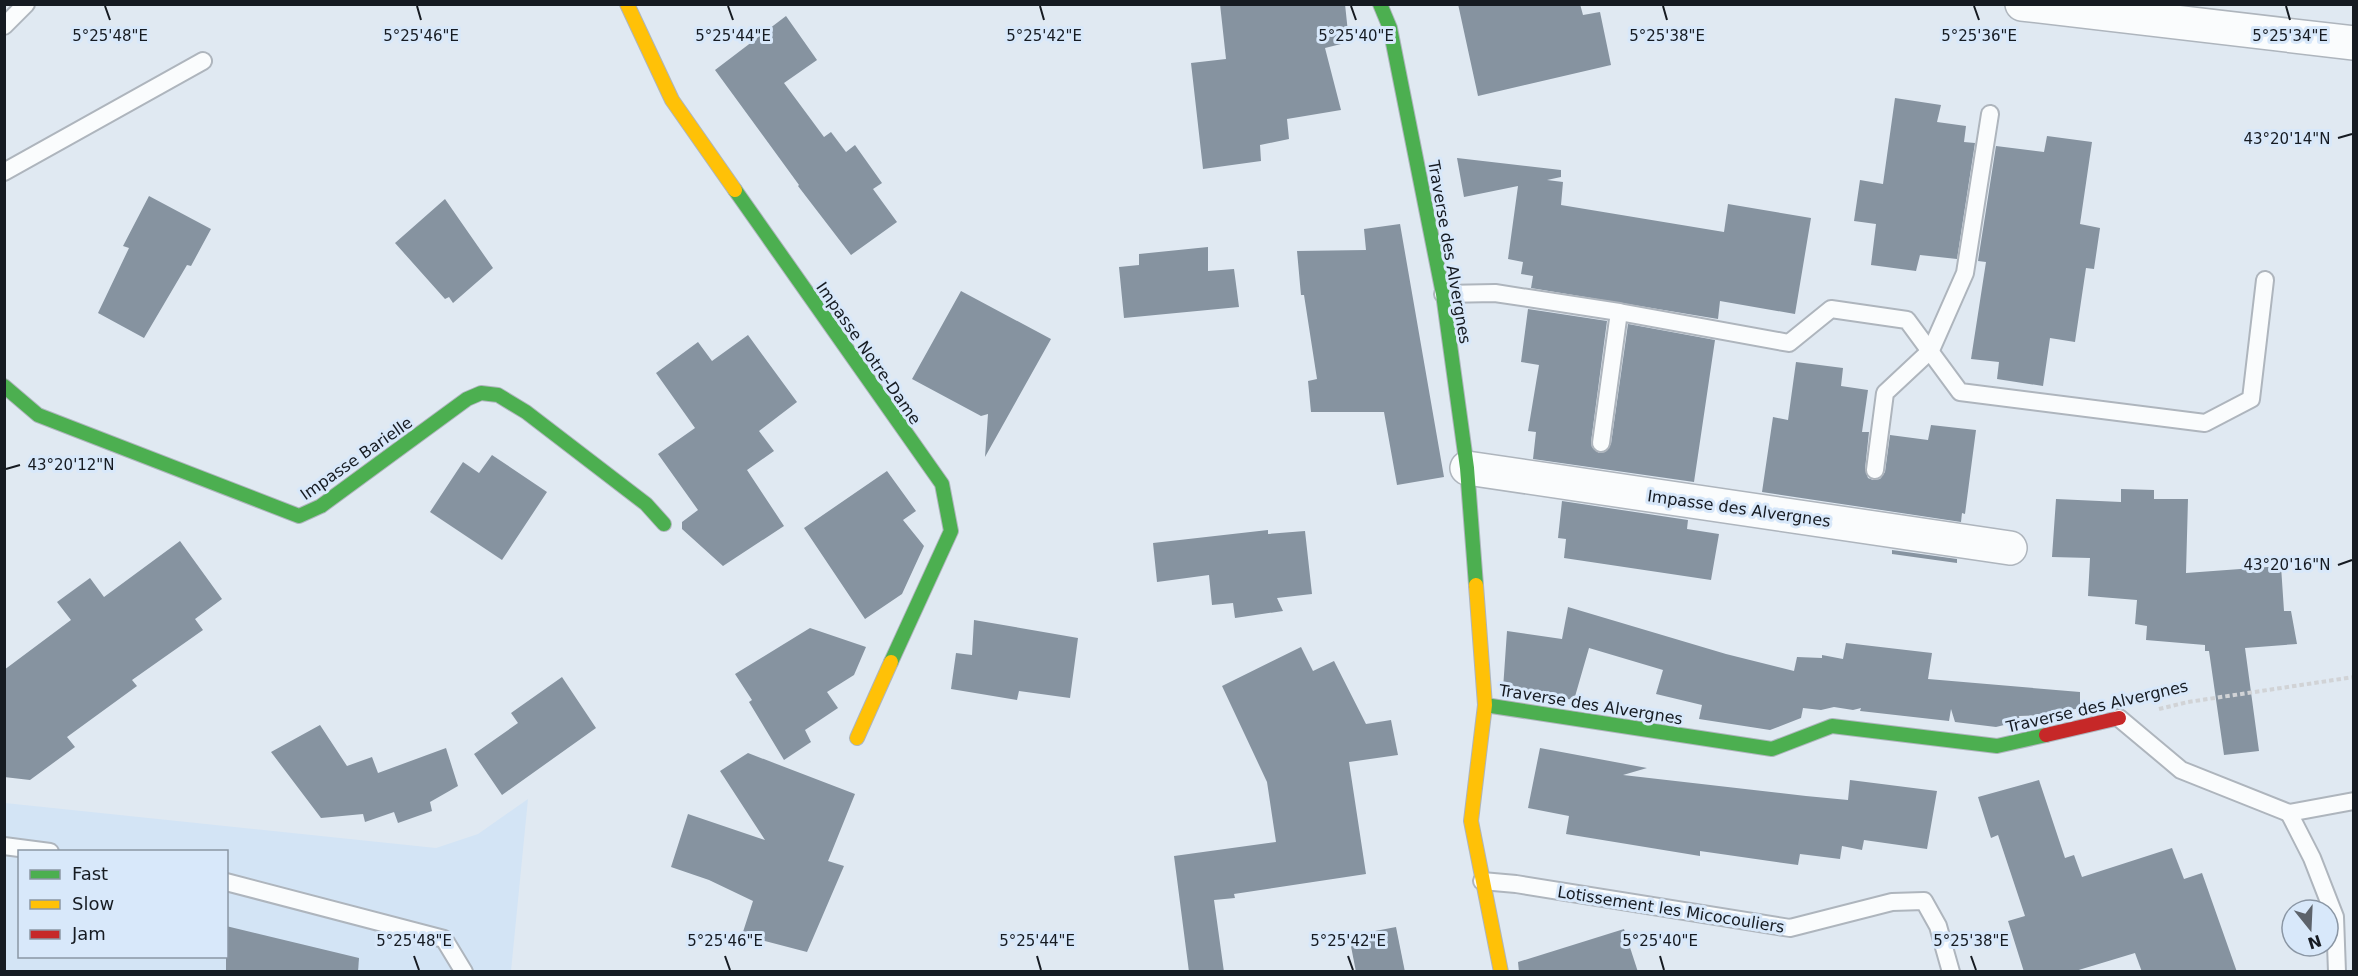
<svg xmlns="http://www.w3.org/2000/svg" width="2358" height="976" font-family="'DejaVu Sans',sans-serif">
	<style>
		.built { fill: #d3e4f5; fill-rule: evenodd }
		.building { fill: #8693a0 }
		.lines { fill: none; stroke-linecap: round; stroke-linejoin: round }
		.lane-casing { stroke: #aeb5bd; stroke-width: 20 }
		.street-casing { stroke: #aeb5bd; stroke-width: 36 }
		.fast-casing { stroke: #aeb5bd; stroke-width: 16 }
		.slow-casing { stroke: #aeb5bd; stroke-width: 16 }
		.jam-casing { stroke: #aeb5bd; stroke-width: 16 }
		.path { stroke: #d1d3d6; stroke-width: 4; stroke-dasharray: 4.5 3; stroke-linecap: butt }
		.lane { stroke: #fafcfd; stroke-width: 16 }
		.street { stroke: #fafcfd; stroke-width: 33 }
		.fast { stroke: #4caf50; stroke-width: 14 }
		.slow { stroke: #ffc107; stroke-width: 14 }
		.jam { stroke: #c62828; stroke-width: 14 }
		.ticks { fill: none; stroke: #161b22; stroke-width: 2 }
		.labels { text-anchor: middle; stroke-width: 6; stroke-linejoin: round; paint-order: stroke }
		.street-label { font-size: 16px; fill: #161b22; stroke: #d8e8fa }
		.ticks-label { font-size: 15px; text-anchor: middle; fill: #161b22; stroke: #d8e8fa; stroke-width: 6; stroke-linejoin: round; paint-order: stroke }
	</style>
	<rect width="100%" height="100%" fill="#e0e9f2"/>
	<path class="built" d="M528,799L511,971L5,972V803L436,848L478,834ZM20,852H226V956H20Z"/>
	<g class="building">
		<polygon points="1220,4 1345,4 1349,42 1325,48 1341,110 1287,119 1289,139 1260,145 1261,161 1203,169 1191,63 1226,59"/>
		<polygon points="1458,4 1580,4 1583,15 1600,12 1611,65 1478,96"/>
		<polygon points="786,16 817,60 784,83 824,137 831,132 846,152 855,145 882,183 873,189 897,222 851,255 798,186 799,185 715,70"/>
		<polygon points="1895,98 1941,105 1937,122 1966,126 1964,142 1975,143 1957,259 1920,255 1916,271 1871,265 1876,224 1854,221 1860,180 1883,184"/>
		<polygon points="2047,136 2092,142 2080,224 2100,228 2094,269 2086,268 2075,342 2050,338 2043,386 1997,379 1999,362 1971,359 1986,262 1978,261 1996,146 2044,152"/>
		<polygon points="1457,158 1561,170 1561,177 1547,180 1563,182 1561,205 1724,232 1728,204 1811,218 1795,314 1720,301 1718,319 1531,288 1533,276 1521,274 1523,262 1508,259 1518,186 1464,197"/>
		<polygon points="149,196 211,229 191,266 187,265 144,338 98,313 129,248 123,246"/>
		<polygon points="445,199 493,268 453,303 449,297 445,299 395,243"/>
		<polygon points="1400,224 1444,477 1397,485 1384,412 1311,412 1308,381 1317,379 1304,295 1301,295 1297,251 1366,250 1364,229"/>
		<polygon points="1208,247 1208,271 1234,269 1239,307 1124,318 1119,267 1139,265 1139,254"/>
		<polygon points="961,291 1051,339 985,457 988,414 981,416 912,379"/>
		<polygon points="1528,309 1607,321 1591,442 1592,447 1599,453 1605,452 1611,444 1628,324 1715,340 1694,482 1533,459 1536,432 1528,431 1539,365 1521,362"/>
		<polygon points="748,335 797,402 759,431 774,451 747,470 784,526 723,566 682,529 682,522 698,510 658,454 695,428 656,373 698,342 712,361"/>
		<polygon points="1796,362 1843,368 1841,386 1868,390 1862,432 1869,432 1865,469 1868,478 1873,480 1880,479 1885,472 1890,435 1928,440 1931,425 1976,430 1965,514 1962,513 1961,522 1762,492 1773,417 1788,420"/>
		<polygon points="492,455 547,492 502,560 430,512 463,462 479,473"/>
		<polygon points="887,471 916,511 903,520 924,546 902,594 865,619 804,528"/>
		<polygon points="2121,489 2154,490 2154,499 2188,499 2186,573 2281,566 2284,611 2291,611 2297,644 2245,648 2259,751 2224,755 2209,651 2205,651 2205,645 2146,640 2147,626 2135,624 2137,600 2088,596 2090,558 2052,557 2056,499 2121,502"/>
		<polygon points="1562,501 1688,520 1687,529 1719,534 1711,580 1564,558 1566,539 1558,538"/>
		<polygon points="1268,530 1268,534 1305,531 1312,594 1277,598 1283,611 1235,618 1233,603 1212,605 1209,575 1157,582 1153,543"/>
		<polygon points="180,541 222,599 195,619 203,630 132,680 137,686 67,737 75,747 30,780 4,777 4,670 71,620 57,602 90,578 104,597"/>
		<polygon points="1892,550 1957,559 1957,563 1892,554"/>
		<polygon points="1568,607 1726,654 1794,671 1797,657 1822,658 1822,655 1843,659 1846,643 1932,653 1928,679 2080,692 2080,708 2049,715 2019,716 2020,721 1996,727 1955,722 1951,709 1949,721 1860,711 1861,708 1853,710 1834,707 1821,710 1803,708 1801,718 1770,730 1699,719 1702,705 1656,694 1663,670 1589,648 1574,700 1503,689 1507,631 1562,639"/>
		<polygon points="974,620 1078,638 1070,698 1019,691 1017,700 951,689 956,653 972,655"/>
		<polygon points="810,628 866,647 854,675 827,692 838,708 805,730 811,742 784,760 749,702 752,700 735,674"/>
		<polygon points="1301,647 1313,671 1334,661 1366,724 1391,720 1398,755 1349,762 1366,874 1234,894 1235,898 1214,900 1224,972 1189,972 1174,856 1276,842 1267,782 1222,686"/>
		<polygon points="562,677 596,728 502,795 474,754 518,723 511,713"/>
		<polygon points="320,725 347,766 372,757 378,773 446,748 458,786 430,802 432,811 398,823 394,812 365,822 363,814 321,818 271,752"/>
		<polygon points="1540,748 1647,768 1623,775 1806,796 1848,800 1850,780 1937,791 1927,849 1864,840 1862,850 1842,846 1840,859 1800,854 1798,865 1700,851 1700,856 1566,834 1569,816 1528,808"/>
		<polygon points="748,753 855,794 828,861 844,866 807,952 742,935 753,901 709,880 671,867 688,814 765,840 720,771"/>
		<polygon points="2039,780 2065,858 2074,855 2082,877 2172,848 2184,879 2202,873 2237,972 2142,972 2135,953 2072,972 2024,972 2008,921 2025,916 1998,835 1991,838 1978,797"/>
		<polygon points="226,926 359,958 358,972 226,972"/>
		<polygon points="1396,927 1405,972 1356,972 1349,936"/>
		<polygon points="1624,929 1638,972 1519,972 1518,962"/>
	</g>
	<g class="lines">
		<defs>
			<g id="lane">
				<polyline points="4,26 26,4"/>
				<polyline points="4,172 203,61"/>
				<polyline points="1443,294 1495,293 1619,312 1789,343 1831,309 1907,320 1960,392 2205,423 2251,399 2265,280"/>
				<polyline points="1601,443 1619,312"/>
				<polyline points="1875,470 1885,393 1931,350 1965,273 1990,114"/>
				<polyline points="2119,718 2181,770 2289,813 2354,801"/>
				<polyline points="2289,813 2312,858 2335,917 2337,972"/>
				<polyline points="4,846 50,852"/>
				<polyline points="1482,881 1516,884 1790,928 1892,902 1924,901 1938,926 1951,972"/>
				<polyline points="226,882 444,939 464,972"/>
			</g>
			<g id="street">
				<polyline points="2022,4 2354,43"/>
				<polyline points="1467,468 2010,548"/>
			</g>
			<g id="fast">
				<polyline points="1380,4 1390,28 1443,294 1467,468 1476,585"/>
				<polyline points="735,190 942,484 951,531 891,662"/>
				<polyline points="4,386 38,415 299,516 321,506 467,399 481,393 498,395 526,412 646,504 664,524"/>
				<polyline points="1485,705 1772,749 1832,726 1997,746 2046,735"/>
			</g>
			<g id="slow">
				<polyline points="627,4 672,100 735,190"/>
				<polyline points="1476,585 1485,705 1471,821 1501,972"/>
				<polyline points="857,738 891,662"/>
			</g>
			<polyline id="jam" points="2046,735 2119,718"/>
		</defs>
		<use href="#lane" class="lane-casing"/>
		<use href="#street" class="street-casing"/>
		<use href="#fast" class="fast-casing"/>
		<use href="#slow" class="slow-casing"/>
		<use href="#jam" class="jam-casing"/>
		<polyline class="path" points="2159,709 2188,702 2354,677"/>
		<use href="#lane" class="lane"/>
		<use href="#street" class="street"/>
		<use href="#fast" class="fast"/>
		<use href="#slow" class="slow"/>
		<use href="#jam" class="jam"/>
	</g>
	<path class="ticks" d="M105,6L110,20M417,6L421,20M728,6L733,20M1040,6L1044,20M1351,6L1356,20M1663,6L1667,20M1974,6L1979,20M2286,6L2290,20M2338,138L2352,134M6,469L20,465M2338,565L2352,560M414,956L419,970M725,956L730,970M1037,956L1041,970M1348,956L1353,970M1660,956L1664,970M1971,956L1976,970"/>
	<g class="labels">
		<g class="street-label">
			<text transform="translate(1450 252) rotate(80)" y="6">Traverse des Alvergnes</text>
			<text transform="translate(869 353) rotate(55)" y="6">Impasse Notre-Dame</text>
			<text transform="translate(356 458) rotate(-35)" y="6">Impasse Barielle</text>
			<text transform="translate(1739 508) rotate(8)" y="6">Impasse des Alvergnes</text>
			<text transform="translate(1591 704) rotate(9)" y="6">Traverse des Alvergnes</text>
			<text transform="translate(2097 706) rotate(-13)" y="6">Traverse des Alvergnes</text>
			<text transform="translate(1671 909) rotate(9)" y="6">Lotissement les Micocouliers</text>
		</g>
	</g>
	<g class="ticks-label">
		<text x="110" y="41">5°25'48"E</text>
		<text x="421" y="41">5°25'46"E</text>
		<text x="733" y="41">5°25'44"E</text>
		<text x="1044" y="41">5°25'42"E</text>
		<text x="1356" y="41">5°25'40"E</text>
		<text x="1667" y="41">5°25'38"E</text>
		<text x="1979" y="41">5°25'36"E</text>
		<text x="2290" y="41">5°25'34"E</text>
		<text x="2287" y="144">43°20'14"N</text>
		<text x="71" y="470">43°20'12"N</text>
		<text x="2287" y="570">43°20'16"N</text>
		<text x="414" y="946">5°25'48"E</text>
		<text x="725" y="946">5°25'46"E</text>
		<text x="1348" y="946">5°25'42"E</text>
		<text x="1037" y="946">5°25'44"E</text>
		<text x="1660" y="946">5°25'40"E</text>
		<text x="1971" y="946">5°25'38"E</text>
	</g>
	<rect width="2358" height="976" fill="none" stroke="#161b22" stroke-width="12"/>
	<rect x="18" y="850" width="210" height="108" fill="#d8e8fa" stroke="#8a96a4" stroke-width="1.5"/>
	<rect x="30" y="870" width="30" height="9" fill="#4caf50" stroke="#8a96a4" stroke-width="1.5"/>
	<text x="72" y="880" font-size="18" fill="#161b22">Fast</text>
	<rect x="30" y="900" width="30" height="9" fill="#ffc107" stroke="#8a96a4" stroke-width="1.5"/>
	<text x="72" y="910" font-size="18" fill="#161b22">Slow</text>
	<rect x="30" y="930" width="30" height="9" fill="#c62828" stroke="#8a96a4" stroke-width="1.5"/>
	<text x="72" y="940" font-size="18" fill="#161b22">Jam</text>
	<g transform="translate(2310 928) rotate(162)"><circle r="28" fill="#d8e8fa" stroke="#8a96a4" stroke-width="1.5"/>
	<path d="M0-4.5L10 22L0 15L-10 22Z" fill="#5d636b"/>
	<text y="-9" font-size="16" font-weight="bold" text-anchor="middle" fill="#161b22">N</text>
	</g>
</svg>
